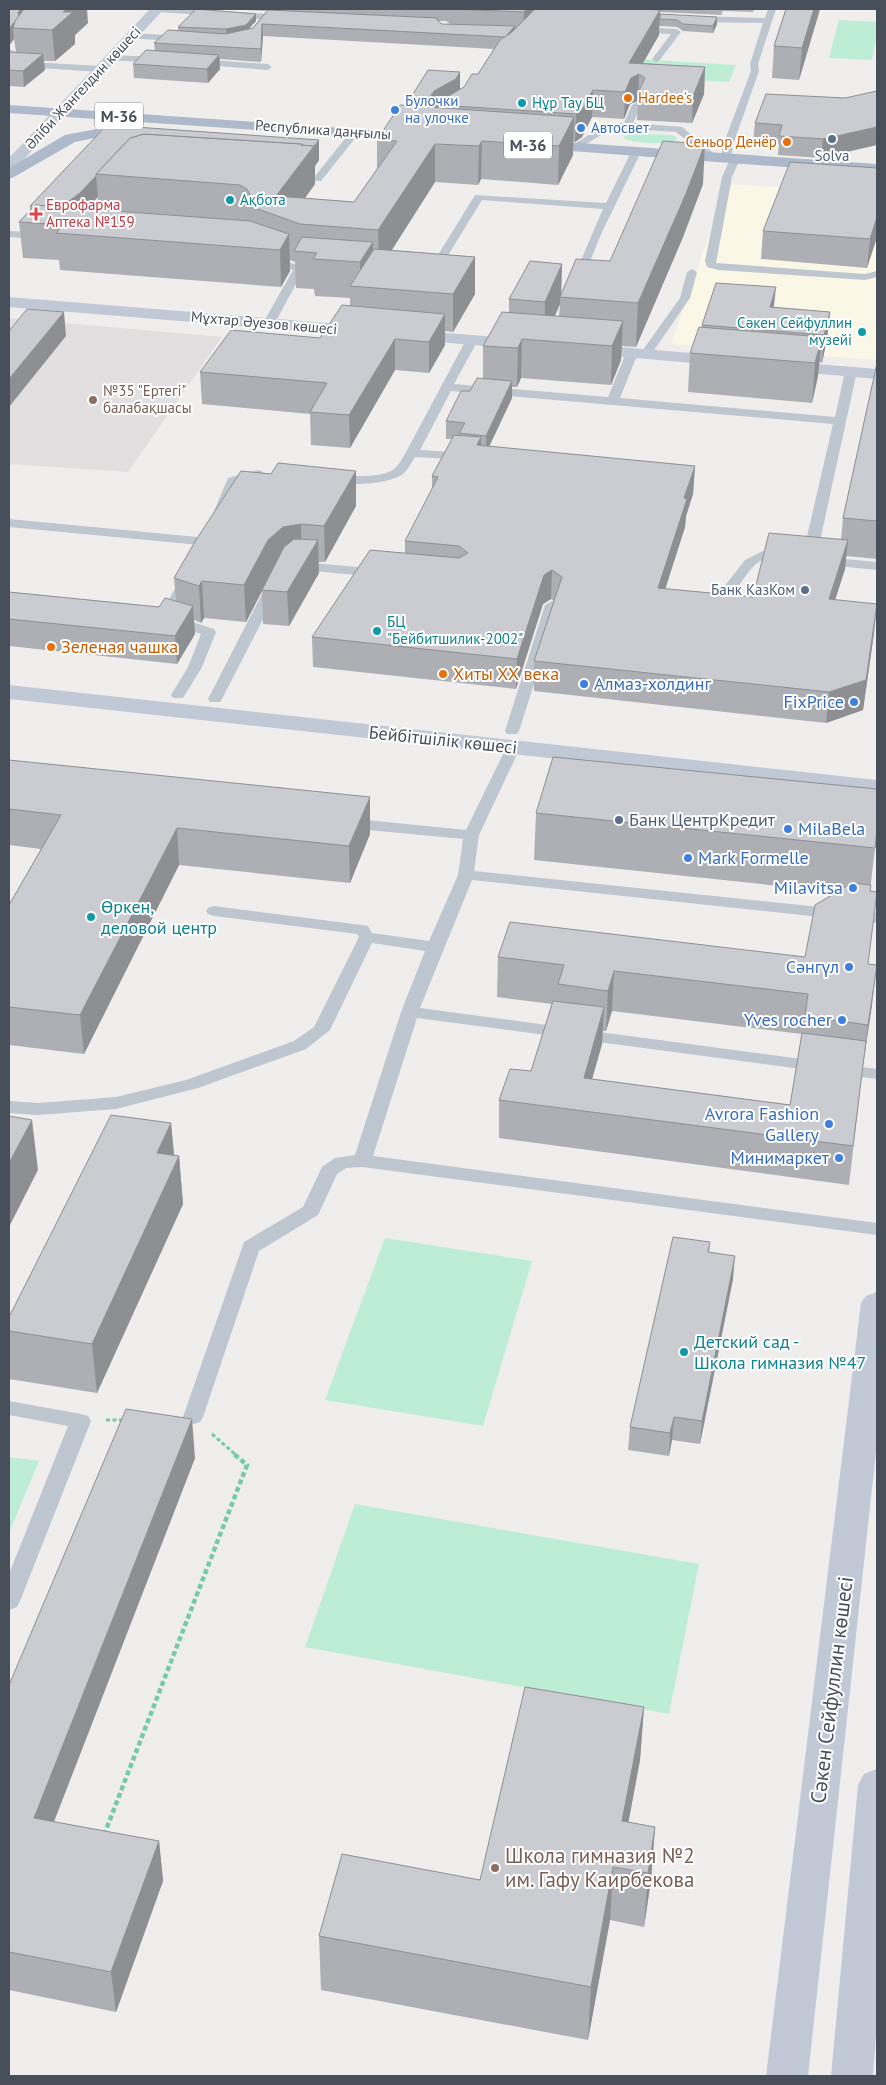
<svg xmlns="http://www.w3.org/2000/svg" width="886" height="2085" font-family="'PT Sans',sans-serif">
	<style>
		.commercial { fill: #fbf7e7 }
		.education { fill: #e1dfdf }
		.green { fill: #bdedd5 }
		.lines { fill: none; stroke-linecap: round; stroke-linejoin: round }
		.path-far1 { stroke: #76c9aa; stroke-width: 3; stroke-dasharray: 4 2.5; stroke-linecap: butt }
		.path { stroke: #76c9aa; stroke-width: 4.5; stroke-dasharray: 5 3; stroke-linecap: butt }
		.lane { fill: #bec6cf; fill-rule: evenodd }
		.secondary { fill: #c1c9d6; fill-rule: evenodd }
		.primary { fill: #aebacc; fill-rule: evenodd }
		.wall { fill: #aeafb5; fill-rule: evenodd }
		.shaded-wall { fill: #8d8f93 }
		.building { fill: #caccd2; stroke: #8d8f93 }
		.food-dot { fill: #e8710a; stroke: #fff; stroke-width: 2 }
		.culture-dot { fill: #0f9aa8; stroke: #fff; stroke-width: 2 }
		.shop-dot { fill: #3f7fe0; stroke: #fff; stroke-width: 2 }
		.service-dot { fill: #5c6f8a; stroke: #fff; stroke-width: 2 }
		.health-dot { fill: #e0444e; stroke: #fff; stroke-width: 2 }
		.education-dot { fill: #8d6e63; stroke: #fff; stroke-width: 2 }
		.labels { text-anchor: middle; stroke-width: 4; stroke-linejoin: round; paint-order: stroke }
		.far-street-label { font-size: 15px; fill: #464f5a; stroke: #fff }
		.far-food-label { font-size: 15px; fill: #c56008; stroke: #fff; text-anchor: start }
		.far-shop-label { font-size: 15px; fill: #366cbe; stroke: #fff; text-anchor: start }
		.far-culture-label { font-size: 15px; fill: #0d838f; stroke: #fff; text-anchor: start }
		.far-service-label { font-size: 15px; fill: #4e5e75; stroke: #fff }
		.far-health-label { font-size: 15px; fill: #be3a42; stroke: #fff; text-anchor: start }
		.far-education-label { font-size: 15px; fill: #785e54; stroke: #fff; text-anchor: start }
		.shield { fill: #fff; stroke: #7e848c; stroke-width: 1 }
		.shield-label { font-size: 16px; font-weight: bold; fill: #464f5a }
		.food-label { font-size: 18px; fill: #c56008; stroke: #fff; text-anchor: start }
		.shop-label { font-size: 18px; fill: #366cbe; stroke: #fff; text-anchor: end }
		.street-label { font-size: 18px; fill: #464f5a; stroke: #fff }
		.service-label { font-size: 18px; fill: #4e5e75; stroke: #fff; text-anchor: start }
		.culture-label { font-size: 18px; fill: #0d838f; stroke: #fff; text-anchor: start }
		.near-street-label { font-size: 21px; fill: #464f5a; stroke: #fff }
		.near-education-label { font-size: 21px; fill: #785e54; stroke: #fff; text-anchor: start }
	</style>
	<rect width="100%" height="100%" fill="#f0eeed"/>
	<polygon class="commercial" points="727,184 877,194 877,360 671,344"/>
	<polygon class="education" points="9,318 222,337 128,472 9,464"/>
	<g class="green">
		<polygon points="839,20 877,22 877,36 872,60 829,58"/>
		<polygon points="605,57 736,65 729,82 602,74"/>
		<path d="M628,133L671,135L676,137L677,139C668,146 632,143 623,138Z"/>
		<polygon points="385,1238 532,1261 483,1426 325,1400"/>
		<polygon points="9,1457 39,1461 9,1533"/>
		<polygon points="355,1504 699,1564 669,1714 305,1647"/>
	</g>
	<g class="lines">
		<g class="path-far1">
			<polyline points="106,1420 125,1420"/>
			<polyline points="212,1434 236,1455"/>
		</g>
		<polyline class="path" points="104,1835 247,1465 234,1454"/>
		<g class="lane">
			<polygon points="155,9 191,9 286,15 290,18 286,21 159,12"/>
			<polygon points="768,9 776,9 758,64 759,71 733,145 731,158 735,156 740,159 732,177 716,263 865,274 877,271 877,277 865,280 719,270 707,267 705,261 722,177 730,159 726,161 721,158 723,145 751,71 750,64 763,23 693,22 689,19 693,16 765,18"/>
			<polygon points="637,27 677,29 681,32 659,61 656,62 652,59 671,34 634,32 633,30"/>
			<polygon points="131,33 183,36 187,39 183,42 128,38 128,34"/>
			<polygon points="9,49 16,52 14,61 100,66 104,69 100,72 9,66"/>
			<polygon points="111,55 160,57 164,60 160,63 108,60 108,56"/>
			<polygon points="196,59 268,64 272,67 268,70 193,64 193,60"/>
			<polygon points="637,102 642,105 633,123 682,127 717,156 717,160 711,160 676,132 613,128 576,150 573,151 568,148 608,123 624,123 632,105"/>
			<polygon points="355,129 360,132 321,181 289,179 289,175 292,174 315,176 352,130"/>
			<polygon points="636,149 641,152 602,232 581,283 573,283 572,281 603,209 482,200 439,270 431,270 430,268 475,195 606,203 631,152"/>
			<polygon points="114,185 119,188 118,190 91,219 83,219 83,215 110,186"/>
			<polygon points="9,231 45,233 50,236 45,239 9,237"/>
			<polygon points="268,255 303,267 304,269 275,323 269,326 263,323 293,270 264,260 263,258 264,256"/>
			<polygon points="692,269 697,272 690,298 650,356 642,356 640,354 680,298 687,272"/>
			<path d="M472,337L478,340L454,384L608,397L626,353L632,350L638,353L620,398L835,417L845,371L847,369H855L857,371L820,541L813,545L806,541L833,424L451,391L420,450L466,453L472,457L470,460L415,457C412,462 408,469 404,473C391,485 346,486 330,482L328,479C335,471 378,482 394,469C399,465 403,457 406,452L466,340Z"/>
			<polygon points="258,470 262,471 264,474 262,477 237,483 225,514 215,514 214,511 228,478"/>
			<polygon points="9,519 208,538 215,542 207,555 202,556 195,552 200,545 9,527"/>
			<path d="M763,551L787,553L794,557C786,565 776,558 766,559C753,561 743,581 735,591H725L723,588L745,560Z"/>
			<polygon points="823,557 877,562 877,570 818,564 816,561"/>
			<polygon points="302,562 379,569 386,573 379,577 302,570 295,571 288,567 290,564"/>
			<polygon points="187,575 194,579 174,616 214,629 216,632 202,667 183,698 173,698 171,695 188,667 201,634 161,621 159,618 180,579"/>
			<polygon points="273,582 280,586 222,699 220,702 210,702 208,699 266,586"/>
			<polygon points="552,601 559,605 519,731 517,734 507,734 505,731 545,605"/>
			<polygon points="513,744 518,745 520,748 479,835 474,871 877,913 877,923 472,880 420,1008 877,1069 877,1079 417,1018 373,1156 877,1223 877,1235 362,1167 346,1168 337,1174 318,1215 259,1251 203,1417 200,1422 193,1424 186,1422 183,1417 244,1242 303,1207 322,1167 335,1158 355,1155 401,1012 425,951 372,943 330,1030 306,1049 198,1088 116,1109 38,1115 9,1113 9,1101 38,1103 116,1097 186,1080 294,1041 314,1027 359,937 357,934 214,916 208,914 206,911 208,908 214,906 362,925 368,926 372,933 429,941 458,875 463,839 347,828 341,826 339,823 341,820 347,818 466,830 506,748 508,745"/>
			<polygon points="9,1401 81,1414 88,1416 91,1421 20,1601 17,1607 9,1610 9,1574 68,1426 9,1415"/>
		</g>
		<g class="secondary">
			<polygon points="150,9 164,9 14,170 9,172 9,158"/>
			<polygon points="9,297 363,326 369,327 372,331 369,335 363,336 9,307"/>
			<polygon points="408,330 522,339 528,340 531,344 528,348 522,349 402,339 399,335 402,331"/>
			<polygon points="585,344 726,356 732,357 735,361 732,365 726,366 579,353 576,349 579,345"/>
			<polygon points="782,361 877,369 877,379 776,370 773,366 776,362"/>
			<polygon points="9,685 877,780 877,794 9,699"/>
			<polygon points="877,1292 877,1443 808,2076 766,2076 861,1303 866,1296"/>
			<polygon points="877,1769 877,2021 873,2076 831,2076 858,1785 864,1774"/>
		</g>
		<g class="primary">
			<polygon points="9,105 417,133 422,134 424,137 422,140 417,141 9,113"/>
			<polygon points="123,124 128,125 130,128 128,131 75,142 14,177 9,179 9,168 65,135"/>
			<polygon points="537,140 877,164 877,174 532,148 529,145 532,142"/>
		</g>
	</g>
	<g class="wall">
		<polygon points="9,9 88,23 75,35 75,44 55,61 44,61 45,70 24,87 9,86 9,52 16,53 14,39 9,46"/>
		<path d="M223,9H754L753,12L723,11L721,15L660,12V14L717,24L713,33L683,31L677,27L659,26V35L643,63L705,67L704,94L692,123L637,120L638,101L630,104L624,119L592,117L582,137L575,142L573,141V155L558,185L481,179L478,185L435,182L392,250L475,257V294L453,332L445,331V345L429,373L395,370L350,448L311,445L310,414L202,404L200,372L320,338L350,306V298L315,296L314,289L296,288L295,262L290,260V271L281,287L60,270L59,260L23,258L19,222L30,211V206L107,125L319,140V160L315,166V184L305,198L354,202L377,169V140L408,106V102L460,89L464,87L478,74L494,49L263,36L261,62L220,59V69L208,83L134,78L133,64L155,51L154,43L178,31V27L256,14V21L249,28H253L267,11ZM437,21H446L450,24H442ZM98,197L99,210L86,209Z"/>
		<polygon points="786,9 820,9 799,80 772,78 774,46"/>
		<polygon points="845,98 821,158 778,155 779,144 753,142 755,123"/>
		<polygon points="877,168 877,237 867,268 761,259 763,231"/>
		<path d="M703,184L683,237L636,347L622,346L621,360L611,385L521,378L517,387H512V398L489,447L695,466L693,494L686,516L685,527L665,589L753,597L841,540L843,518L877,363V559L846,556L845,569L835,600L874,633L863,710L826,723L534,691V661L554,601L551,599L543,604L516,689L313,667L312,637L405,553V541L432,489V476L452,439H446V421L470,391L483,378V346L509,312V299L562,264L561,294L610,261ZM560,304L559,316H555Z"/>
		<polygon points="774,307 830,312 827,339 822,363 819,362 818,376 812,403 688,392 690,353 702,328 702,325"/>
		<polygon points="356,506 325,562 318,562 319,573 289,626 263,624 262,591 246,622 204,618 201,623 194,620 195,634 177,664 9,646 9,592 159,607 176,601 174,578 196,540"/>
		<polygon points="9,760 370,834 350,883 179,865 84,1054 9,1045 9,905 41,849 9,845"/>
		<path d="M536,813L877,831L870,891L868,964L872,1005L863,1065L849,1185L499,1138V1100L531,1071L552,1004L497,997L498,957H805L836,892L534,860ZM612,1011L802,1034L790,1105L592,1079L602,1044L603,1031H606Z"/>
		<polygon points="171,1123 174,1155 179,1156 183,1204 97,1393 9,1379 9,1317"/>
		<polygon points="710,1242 709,1253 733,1279 700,1444 672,1440 669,1456 628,1450 630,1427"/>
		<polygon points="195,1458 54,1822 159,1841 163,1881 116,2012 9,1990 9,1685"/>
		<polygon points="644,1707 640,1760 628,1822 655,1827 651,1880 644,1927 610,1920 588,2040 321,1990 319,1936 480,1880"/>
	</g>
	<g class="shaded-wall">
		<polygon points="22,9 27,9 13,28 14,39 9,46 9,29 18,12"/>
		<polygon points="67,9 87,9 88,23 75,35 75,44 55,61 52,30 63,12"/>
		<polygon points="526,9 540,9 523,30 524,12"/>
		<polygon points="814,9 820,9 799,80 802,48"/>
		<polygon points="660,10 659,35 636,75 639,74 638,101 630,104 624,119 625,92 629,63"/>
		<polygon points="256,14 256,21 246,32 226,36 226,29"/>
		<polygon points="717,17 717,24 713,33 713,26"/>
		<polygon points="262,24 263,36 261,62 261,49"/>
		<polygon points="515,26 515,39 505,37"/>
		<polygon points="43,54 45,70 24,87 23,71"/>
		<polygon points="219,55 220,69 208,83 207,69"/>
		<polygon points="705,67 704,94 692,123 693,96"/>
		<polygon points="460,72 460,100 456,107 439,105 439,116 426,131 426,103 434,91"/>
		<polygon points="593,90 592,117 582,137 575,142 576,114"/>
		<polygon points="574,117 573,155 558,185 559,146"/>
		<polygon points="877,127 877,145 821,158 823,139"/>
		<polygon points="319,140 319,160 315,166 315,184 289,220 276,196"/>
		<polygon points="482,141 481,179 478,185 479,146"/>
		<polygon points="435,144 435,182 379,270 378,230"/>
		<polygon points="705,144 703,184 683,237 636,347 638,303"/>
		<polygon points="96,176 98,197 82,214 64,225 56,211"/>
		<polygon points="877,217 877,237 867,268 870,239"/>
		<polygon points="289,234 290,271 281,287 280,250"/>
		<polygon points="373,242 373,279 360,287 360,262"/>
		<polygon points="475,257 475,294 453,332 453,294"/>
		<polygon points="562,264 561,297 560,297 560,304 544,340 545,302"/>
		<polygon points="776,287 773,314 770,307"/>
		<polygon points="64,312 66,336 9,407 9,379"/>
		<polygon points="830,312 827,339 822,363 824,335"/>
		<polygon points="445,314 445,345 429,373 429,342"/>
		<polygon points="623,321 621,360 611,385 612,346"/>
		<polygon points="822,337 818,376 812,403 815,363"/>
		<polygon points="395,339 395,370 350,448 349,415"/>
		<polygon points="522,339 521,378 517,387 518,348"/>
		<polygon points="512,381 512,398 486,453 486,436"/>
		<polygon points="481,437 481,464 477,445"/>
		<polygon points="695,466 693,494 686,516 685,527 656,618 658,588 684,498"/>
		<polygon points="356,471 356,506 325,562 324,526"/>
		<polygon points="301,524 302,560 262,590 262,591 246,622 244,585 268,540 283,527"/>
		<polygon points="318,540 319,573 289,626 287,592"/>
		<polygon points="848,540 845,569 826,628 829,599"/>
		<polygon points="552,570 551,599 543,604 516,689 517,659 544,575"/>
		<polygon points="202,581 204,618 201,623 199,586"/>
		<polygon points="877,604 874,633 863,710 826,723 829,692"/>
		<polygon points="193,606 195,634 177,664 175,636"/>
		<polygon points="370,797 370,834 350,883 349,846"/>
		<polygon points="177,828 179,865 84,1054 80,1015"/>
		<polygon points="877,965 872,1005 863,1065 868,1025"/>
		<polygon points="614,971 612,1011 606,1031 608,991"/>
		<polygon points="604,1007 602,1044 583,1111 584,1078"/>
		<polygon points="32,1120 38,1170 9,1227 9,1163"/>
		<polygon points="171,1123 175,1165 179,1156 183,1204 97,1393 92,1344 157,1153"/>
		<polygon points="735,1256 733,1279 700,1444 702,1421"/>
		<polygon points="674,1417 672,1440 669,1456 670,1433"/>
		<polygon points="192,1419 195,1458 40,1857 34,1818"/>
		<polygon points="644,1707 640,1760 620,1868 622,1821"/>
		<polygon points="655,1827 651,1880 644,1927 648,1873"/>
		<polygon points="159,1841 163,1881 116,2012 111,1972"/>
		<polygon points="613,1867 610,1920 588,2040 591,1987"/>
	</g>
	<g class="building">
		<polygon points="9,9 22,9 18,12 19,16 9,29"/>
		<polygon points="24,9 67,9 63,12 73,12 52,30 13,28 15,21"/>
		<polygon points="196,9 256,14 246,25 226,29 178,27"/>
		<polygon points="451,9 526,9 524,12"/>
		<polygon points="535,9 642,9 660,10 629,63 705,67 693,96 638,93 645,78 639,74 631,78 625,92 593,90 582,110 576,114 439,105 443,99 464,87 472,74 478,74 500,40 512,32"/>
		<polygon points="786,9 814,9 802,48 774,46"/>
		<polygon points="268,10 437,18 437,20 442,24 515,26 505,37 262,24 261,49 154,43 168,30 225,34 253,28"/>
		<polygon points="660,14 717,17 713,26 683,24 677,20 660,19"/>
		<polygon points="146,50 219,55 207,69 133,64"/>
		<polygon points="9,52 43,54 23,71 9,70"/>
		<polygon points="428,70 460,72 456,79 434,91 426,103 408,102"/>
		<polygon points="877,91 877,127 823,139 779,136 782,125 755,123 766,94 845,98"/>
		<polygon points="400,105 574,117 559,146 482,141 479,146 435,144 378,230 300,224 258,209 247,189 240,185 96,174 130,138 144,134 302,144 301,145 314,146 276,196 354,202 397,141 377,140"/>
		<polygon points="107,125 319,140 314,146 302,145 302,144 144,134 130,138 96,174 96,176 80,193 61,207 35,205 34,206 30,206"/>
		<polygon points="663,141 705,144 685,196 638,303 560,297 576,259 610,261"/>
		<polygon points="790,162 877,168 877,217 870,239 763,231"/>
		<polygon points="35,205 250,221 289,234 280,250 56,233 64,225 19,222"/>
		<polygon points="302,237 373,242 360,262 313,259 317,253 294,251"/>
		<polygon points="374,249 475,257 453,294 350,286"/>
		<polygon points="530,261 562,264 545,302 509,299"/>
		<polygon points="716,283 776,287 770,307 830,312 824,335 702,325"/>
		<polygon points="342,305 445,314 429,342 395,339 349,415 310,412 327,383 200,372 231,330 320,338"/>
		<polygon points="27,309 64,312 9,379 9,331"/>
		<polygon points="502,312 623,321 612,346 522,339 518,348 483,346"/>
		<polygon points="699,327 822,337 815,363 690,353"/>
		<polygon points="877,363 877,521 843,518"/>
		<polygon points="477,378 512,381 486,436 459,433 465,423 446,421 461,391 470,391"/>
		<polygon points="454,435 481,437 477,445 695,466 684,498 687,499 658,588 753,597 769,533 848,540 829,599 877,604 866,680 829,692 534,661 562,577 552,570 544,575 517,659 312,637 370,550 459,558 468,553 459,546 405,541 438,477 432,476"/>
		<polygon points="278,463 356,471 324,526 301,524 283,527 268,540 244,585 202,581 199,586 174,578 196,540 241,471 271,474"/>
		<polygon points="294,539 318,540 287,592 262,590 284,547"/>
		<polygon points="9,592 159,607 165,598 193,606 175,636 9,619"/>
		<polygon points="553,757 877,789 877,830 875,848 536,813"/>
		<polygon points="9,760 370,797 349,846 177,828 80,1015 9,1007 9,905 61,815 9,809"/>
		<polygon points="852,883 871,885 870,891 877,892 868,964 877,965 868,1025 805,1016 808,994 614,971 608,991 558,984 564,965 498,957 510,922 805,957 815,905"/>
		<polygon points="553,1001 604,1007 584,1078 790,1105 802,1033 866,1041 853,1146 499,1100 510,1069 531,1071"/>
		<polygon points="111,1115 171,1123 157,1153 179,1156 92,1344 9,1331 9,1317"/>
		<polygon points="9,1116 32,1120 9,1163"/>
		<polygon points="673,1237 710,1242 708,1252 735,1256 702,1421 674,1417 670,1433 630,1427"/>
		<polygon points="126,1409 192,1419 34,1818 159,1841 111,1972 9,1952 9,1685"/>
		<polygon points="525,1687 644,1707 622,1821 655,1827 648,1873 613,1867 591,1987 319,1936 342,1854 480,1880"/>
	</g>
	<g class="food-dot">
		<circle cx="628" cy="98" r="5"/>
		<circle cx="787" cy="142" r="5"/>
		<circle cx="51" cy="647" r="5"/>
		<circle cx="443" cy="674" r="5"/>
	</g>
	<g class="culture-dot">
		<circle cx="522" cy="103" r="5"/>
		<circle cx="230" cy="200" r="5"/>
		<circle cx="862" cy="332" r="5"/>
		<circle cx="377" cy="631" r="5"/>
		<circle cx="91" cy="917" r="5"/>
		<circle cx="684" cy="1352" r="5"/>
	</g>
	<g class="shop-dot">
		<circle cx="395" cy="110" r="5"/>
		<circle cx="581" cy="128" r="5"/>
		<circle cx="584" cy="684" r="5"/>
		<circle cx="854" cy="702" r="5"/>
		<circle cx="788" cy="829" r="5"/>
		<circle cx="688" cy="858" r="5"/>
		<circle cx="853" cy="888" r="5"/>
		<circle cx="849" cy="967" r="5"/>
		<circle cx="842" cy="1020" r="5"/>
		<circle cx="829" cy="1124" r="5"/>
		<circle cx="839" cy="1158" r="5"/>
	</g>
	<g class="service-dot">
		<circle cx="832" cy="139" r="5"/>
		<circle cx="805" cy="590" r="5"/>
		<circle cx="619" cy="820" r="5"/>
	</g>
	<path class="health-dot" d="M33.5 206.5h5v5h5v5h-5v5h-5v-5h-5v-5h5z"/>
	<g class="education-dot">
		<circle cx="93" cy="400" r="5"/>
		<circle cx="495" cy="1868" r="5"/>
	</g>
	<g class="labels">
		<g class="far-street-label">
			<text transform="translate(83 88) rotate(-47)" y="5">Әліби Жангелдин көшесі</text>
			<text transform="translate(323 130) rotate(4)" y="5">Республика даңғылы</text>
			<text transform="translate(264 323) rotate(5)" y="5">Мұхтар Әуезов көшесі</text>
		</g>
		<g class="far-food-label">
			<text x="638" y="103">Hardee's</text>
			<text x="777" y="147" text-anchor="end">Сеньор Денёр</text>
		</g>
		<g class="far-shop-label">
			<text x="405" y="106">Булочки<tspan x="405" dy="17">на улочке</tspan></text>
			<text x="591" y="133">Автосвет</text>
		</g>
		<g class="far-culture-label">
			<text x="532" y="108">Нұр Тау БЦ</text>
			<text x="240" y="205">Ақбота</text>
			<text x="852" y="328" text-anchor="end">Сәкен Сейфуллин<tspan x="852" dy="17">музейі</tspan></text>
			<text x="387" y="627">БЦ<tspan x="387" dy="17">"Бейбитшилик-2002"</tspan></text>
		</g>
		<g class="far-service-label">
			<text x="832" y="161">Solva</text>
			<text x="795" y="595" text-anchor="end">Банк КазКом</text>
		</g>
		<g class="far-health-label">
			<text x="46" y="210">Еврофарма<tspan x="46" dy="17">Аптека №159</tspan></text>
		</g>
		<g class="far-education-label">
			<text x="103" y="396">№35 "Ертегі"<tspan x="103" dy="17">балабақшасы</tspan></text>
		</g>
		<g class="shield">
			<rect x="95" y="102.5" width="48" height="27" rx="4"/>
			<rect x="504" y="131.5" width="48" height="27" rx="4"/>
		</g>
		<g class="shield-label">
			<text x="119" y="122">M-36</text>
			<text x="528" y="151">M-36</text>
		</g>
		<g class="food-label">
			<text x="61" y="653">Зеленая чашка</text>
			<text x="453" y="680">Хиты ХХ века</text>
		</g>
		<g class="shop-label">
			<text x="594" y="690" text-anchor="start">Алмаз-холдинг</text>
			<text x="844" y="708">FixPrice</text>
			<text x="798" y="835" text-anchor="start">MilaBela</text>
			<text x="698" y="864" text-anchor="start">Mark Formelle</text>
			<text x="843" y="894">Milavitsa</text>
			<text x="839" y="973">Сәнгүл</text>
			<text x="832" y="1026">Yves rocher</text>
			<text x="819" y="1120">Avrora Fashion<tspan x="819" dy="21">Gallery</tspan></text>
			<text x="829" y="1164">Минимаркет</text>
		</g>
		<g class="street-label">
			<text transform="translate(443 740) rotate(6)" y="6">Бейбітшілік көшесі</text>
		</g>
		<g class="service-label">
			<text x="629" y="826">Банк ЦентрКредит</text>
		</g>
		<g class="culture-label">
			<text x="101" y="913">Өркен,<tspan x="101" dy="21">деловой центр</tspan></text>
			<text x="694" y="1348">Детский сад -<tspan x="694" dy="21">Школа гимназия №47</tspan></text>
		</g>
		<g class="near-street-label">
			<text transform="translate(832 1690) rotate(-83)" y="7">Сәкен Сейфуллин көшесі</text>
		</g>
		<g class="near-education-label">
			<text x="505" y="1863">Школа гимназия №2<tspan x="505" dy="24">им. Гафу Каирбекова</tspan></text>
		</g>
	</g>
	<rect width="886" height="2085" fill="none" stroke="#464f5a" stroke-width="20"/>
</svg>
